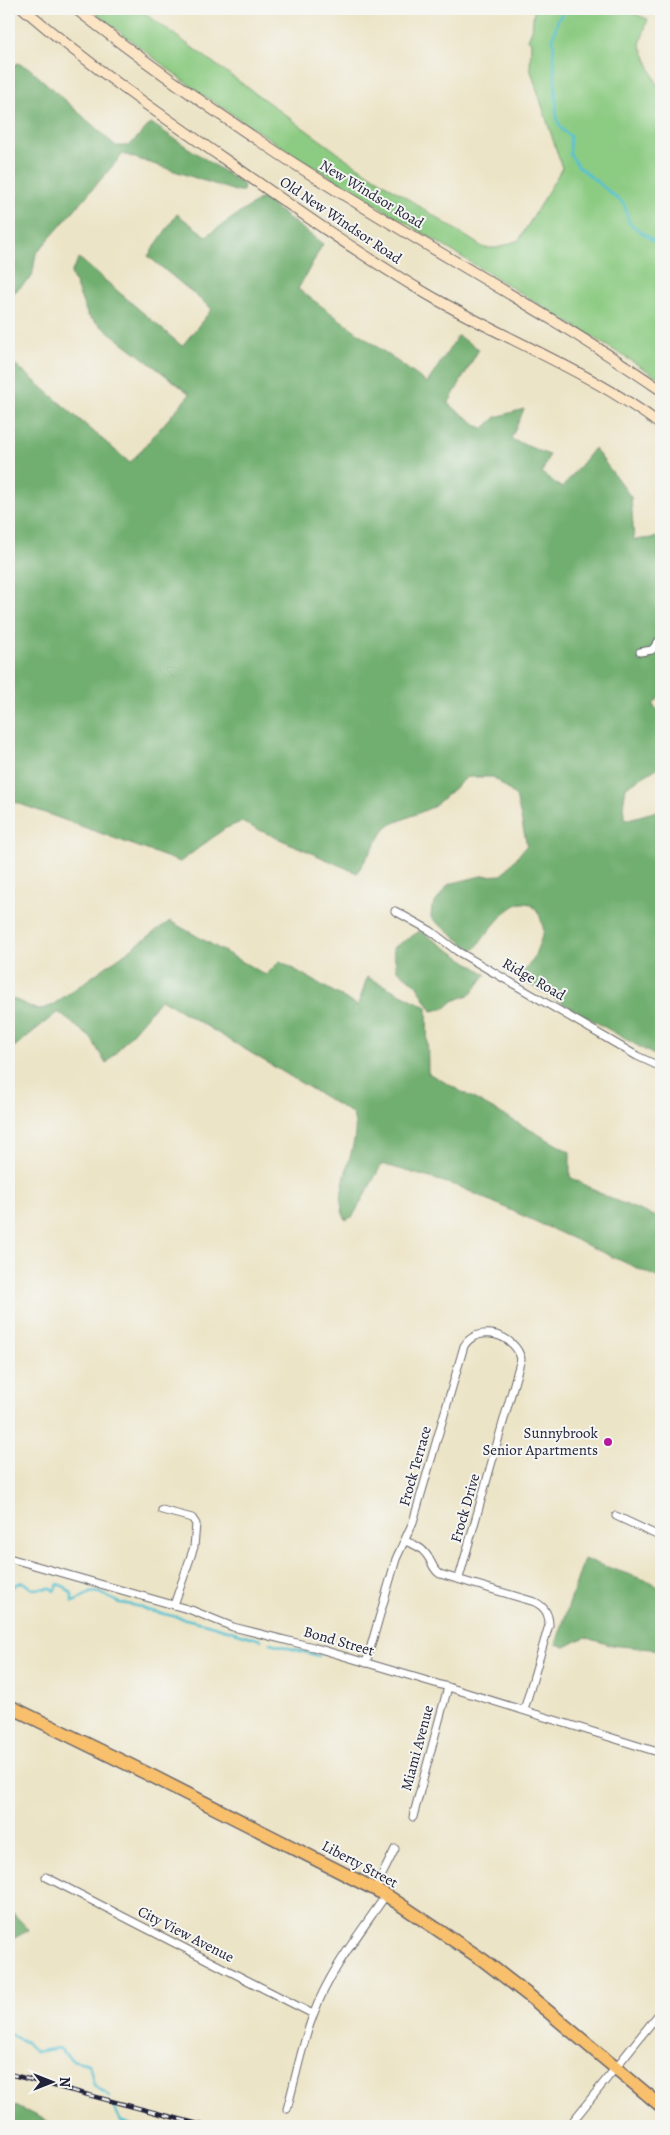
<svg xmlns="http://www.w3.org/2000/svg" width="670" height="2135" font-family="Alegreya,serif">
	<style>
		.green { fill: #8ccb82; stroke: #57765e }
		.forest { fill: #71af70; stroke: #4a6856 }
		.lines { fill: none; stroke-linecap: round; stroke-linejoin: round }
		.stream { stroke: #56c1d2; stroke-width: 2.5 }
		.street-casing { stroke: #69666c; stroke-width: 9 }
		.secondary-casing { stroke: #69666c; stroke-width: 12 }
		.highway-casing { stroke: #69666c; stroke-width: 15 }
		.street { stroke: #fff; stroke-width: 7 }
		.secondary { stroke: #fce5c4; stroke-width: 10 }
		.highway { stroke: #f8bf6c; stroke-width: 12 }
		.rail-casing { stroke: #22223b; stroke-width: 4.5 }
		.rail { stroke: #f6f6f2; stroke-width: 2.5; stroke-dasharray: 8; stroke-linecap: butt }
		.poi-dot { fill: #b5179e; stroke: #f6f6f2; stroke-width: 2 }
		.labels { text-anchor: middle; stroke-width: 4; stroke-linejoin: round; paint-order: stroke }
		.street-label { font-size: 15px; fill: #22223b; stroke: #f6f6f2 }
		.poi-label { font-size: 15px; fill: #22223b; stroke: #f6f6f2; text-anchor: end }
	</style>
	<rect width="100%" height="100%" fill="#f6f6f2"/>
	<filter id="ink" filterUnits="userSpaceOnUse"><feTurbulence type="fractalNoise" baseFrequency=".02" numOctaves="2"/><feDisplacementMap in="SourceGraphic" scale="10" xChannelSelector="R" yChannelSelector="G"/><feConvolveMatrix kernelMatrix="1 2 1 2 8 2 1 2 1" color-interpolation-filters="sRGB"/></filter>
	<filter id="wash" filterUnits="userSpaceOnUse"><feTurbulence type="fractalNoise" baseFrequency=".0096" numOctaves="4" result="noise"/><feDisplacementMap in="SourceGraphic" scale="20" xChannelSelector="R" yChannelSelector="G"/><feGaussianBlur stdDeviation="1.12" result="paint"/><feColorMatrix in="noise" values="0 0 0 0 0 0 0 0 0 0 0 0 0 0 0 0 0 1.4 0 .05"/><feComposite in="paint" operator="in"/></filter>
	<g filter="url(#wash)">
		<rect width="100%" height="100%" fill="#ece4c6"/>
		<polygon class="green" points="90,9 139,9 345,158 484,248 497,248 519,240 562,168 530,68 531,43 528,39 532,30 534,9 631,9 632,13 648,19 640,44 661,93 661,379 279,145 201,94"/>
		<g class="forest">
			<polygon points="17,63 29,68 116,146 129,146 151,123 244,185 243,191 235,191 123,154 36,254 32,277 9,297 9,73"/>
			<path d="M262,198L323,244L298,289L427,383L458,336L479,349L448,404L483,429L496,417L524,409L511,439L549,455L542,473L562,488L594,448L631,497L634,540L661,537V695L653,705L661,713V768L659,767L626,787L623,806L625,820L657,811L661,818V1059L518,978L533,960L544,931C542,925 541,917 538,912C518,881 486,938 473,951L431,918L432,907L449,884L481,876L502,875L527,845L516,796L493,777H467L433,807L387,826L357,873L241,822L224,829L180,862L9,800V359L130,463L190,394L88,316L71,273L79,258L182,346L212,309L148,256L177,214L206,236Z"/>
			<path d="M170,921L266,975L280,961L358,1006L367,977L427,1007L428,1073L570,1152V1177L607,1197L661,1219V1279L458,1186L382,1164L353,1216L346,1220C332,1199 353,1157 355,1133C356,1127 354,1120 353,1114L161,999L106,1064L91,1038L58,1012L9,1051V997L38,1010L51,1006Z"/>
			<polygon points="420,931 486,974 471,994 453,1001 445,1008 432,1011 416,984 397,970 393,948"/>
			<polygon points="584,1559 651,1582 661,1589 661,1650 610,1645 585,1637 565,1647 556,1644"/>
			<polygon points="9,1909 29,1930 9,1941"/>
			<polygon points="9,2103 58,2126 9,2126"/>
		</g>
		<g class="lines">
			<g class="stream">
				<polyline points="568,9 558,19 553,38 557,120 563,131 570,136 570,154 578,166 624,204 629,223 661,246"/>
				<path d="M9,1590L16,1584L23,1582L32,1589L51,1588L54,1591L58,1584L65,1587L72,1594V1602C79,1601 83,1595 90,1593C101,1589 110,1600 120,1603C130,1605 137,1604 147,1610L207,1624L261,1640"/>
				<polyline points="270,1643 319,1656"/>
				<polyline points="9,2034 26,2042 35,2052 59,2048 72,2060 89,2064 94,2085 110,2097"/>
				<polyline points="113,2107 120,2121 134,2126"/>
				<polyline points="150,2126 152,2126"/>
			</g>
		</g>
	</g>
	<g filter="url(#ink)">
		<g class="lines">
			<defs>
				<g id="street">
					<polyline points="640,652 652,650 661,638"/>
					<polyline points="395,911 431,931 457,951 637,1056 661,1067"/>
					<polyline points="162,1510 192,1518 196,1524 194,1547 174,1605"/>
					<polyline points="616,1516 661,1537"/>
					<path d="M405,1541C413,1544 421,1547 426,1554C432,1561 432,1569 440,1574L535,1602C545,1607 549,1614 549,1625L524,1710"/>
					<polyline points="9,1558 191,1610 233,1627 313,1647 448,1687 661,1753"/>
					<path d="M366,1663L396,1559L413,1522L464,1346C478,1323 516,1335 521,1359L459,1578"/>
					<polyline points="413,1817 448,1687"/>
					<polyline points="46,1877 313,2014"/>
					<polyline points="375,1889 395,1849"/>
					<path d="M287,2109C296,2077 302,2043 314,2013C330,1970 360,1933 386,1895"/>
					<polyline points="569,2126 661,2011"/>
				</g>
				<g id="secondary">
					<path d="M24,9C89,65 159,114 230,163C294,208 359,254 427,294C504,339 590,371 661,425"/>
					<path d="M76,9C155,70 238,129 323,182C435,252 552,315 661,390"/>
				</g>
				<polyline id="highway" points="9,1706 150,1775 386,1895 483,1960 532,1998 661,2106"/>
			</defs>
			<use href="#street" class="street-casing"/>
			<use href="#secondary" class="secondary-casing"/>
			<use href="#highway" class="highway-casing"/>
			<use href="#street" class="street"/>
			<use href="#secondary" class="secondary"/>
			<use href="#highway" class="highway"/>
			<defs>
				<polyline id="rail" points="9,2074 206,2126"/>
			</defs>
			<use href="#rail" class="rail-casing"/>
			<use href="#rail" class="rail"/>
		</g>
	</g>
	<circle class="poi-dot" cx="608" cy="1442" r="5"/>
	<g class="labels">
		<g class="street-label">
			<text transform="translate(372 194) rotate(31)" y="5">New Windsor Road</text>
			<text transform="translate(341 220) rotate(34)" y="5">Old New Windsor Road</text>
			<text transform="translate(534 979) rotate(30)" y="5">Ridge Road</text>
			<text transform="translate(415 1466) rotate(-74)" y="5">Frock Terrace</text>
			<text transform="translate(465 1508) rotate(-74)" y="5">Frock Drive</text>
			<text transform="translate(339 1641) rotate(16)" y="5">Bond Street</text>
			<text transform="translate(417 1748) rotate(-75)" y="5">Miami Avenue</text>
			<text transform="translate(360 1864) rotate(28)" y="5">Liberty Street</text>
			<text transform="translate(186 1934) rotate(27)" y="5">City View Avenue</text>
		</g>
		<g class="poi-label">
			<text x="598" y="1438">Sunnybrook<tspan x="598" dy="17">Senior Apartments</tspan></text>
		</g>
	</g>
	<rect width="670" height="2135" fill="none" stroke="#f6f6f2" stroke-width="30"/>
	<g transform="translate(52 2082) rotate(90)" stroke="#f6f6f2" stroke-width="4" paint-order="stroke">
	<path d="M0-4L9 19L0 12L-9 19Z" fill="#22223b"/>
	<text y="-8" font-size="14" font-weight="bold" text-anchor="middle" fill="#22223b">N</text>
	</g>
</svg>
